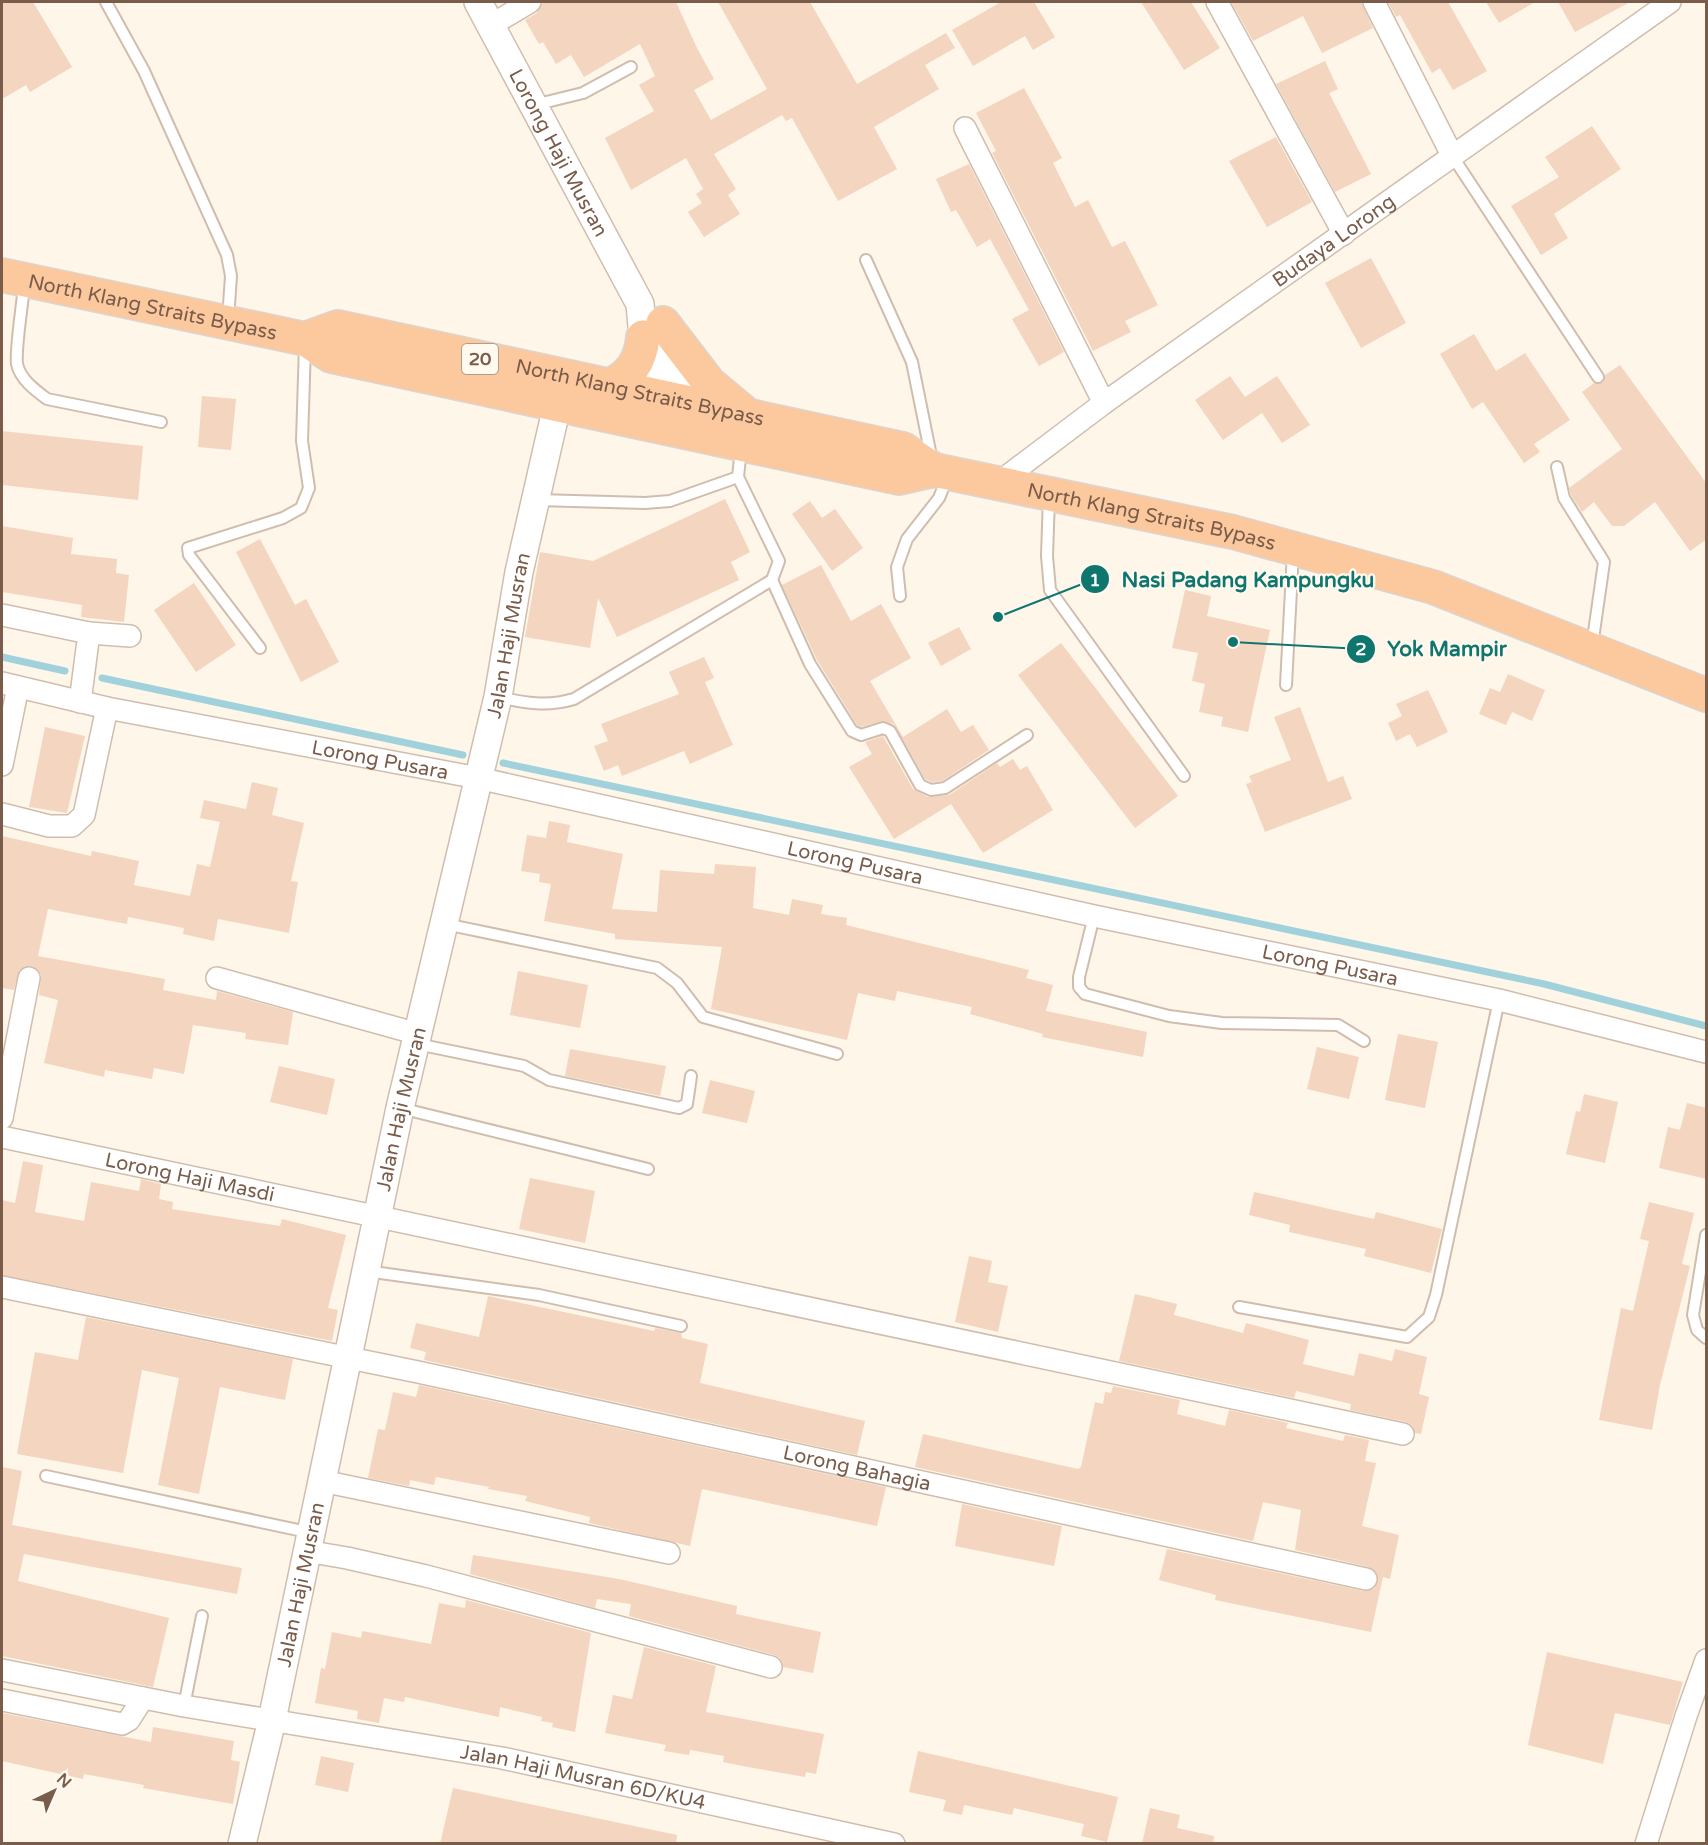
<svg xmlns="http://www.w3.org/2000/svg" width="1708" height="1845" font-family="'Varela Round',sans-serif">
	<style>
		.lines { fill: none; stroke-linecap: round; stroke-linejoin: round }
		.stream { stroke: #a1d2db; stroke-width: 7 }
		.building { fill: #f4d5bf }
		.service-casing { stroke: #d1bdad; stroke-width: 14 }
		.minor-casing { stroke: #d1bdad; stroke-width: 24 }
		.tertiary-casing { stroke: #d1bdad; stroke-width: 30 }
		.trunk-casing { stroke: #dcd5d0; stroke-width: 36 }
		.service { stroke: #fff; stroke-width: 10 }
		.minor { stroke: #fff; stroke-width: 21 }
		.tertiary { stroke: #fff; stroke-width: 27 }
		.trunk { stroke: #fcc89e; stroke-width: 33 }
		.labels { text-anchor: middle; stroke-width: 4.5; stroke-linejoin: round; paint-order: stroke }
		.shield { fill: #fff9f0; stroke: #a28b7c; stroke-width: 1.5 }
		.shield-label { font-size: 18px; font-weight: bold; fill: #7a5c4a }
		.street-label { font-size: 20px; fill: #7a5c4a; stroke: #fff9f0 }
		.leader { fill: none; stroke: #0f766e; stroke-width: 2 }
		.callout-dot { fill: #0f766e; stroke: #fff9f0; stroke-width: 2 }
		.mark-label { font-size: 18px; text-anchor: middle; font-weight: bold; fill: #fff }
		.callout-label { font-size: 21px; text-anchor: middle; font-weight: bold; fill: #0f766e; stroke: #fff9f0; stroke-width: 4.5; stroke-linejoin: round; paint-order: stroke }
	</style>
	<rect width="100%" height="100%" fill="#fdf6e9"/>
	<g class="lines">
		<g class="stream">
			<polyline points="2,657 65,671"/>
			<polyline points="102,678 463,755"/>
			<polyline points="503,763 1544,984 1706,1026"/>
		</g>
	</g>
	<g class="building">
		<polygon points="2,2 33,2 72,67 30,92 26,85 2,99"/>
		<polygon points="543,2 676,2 697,48 714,79 694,90 711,120 767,89 718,2 810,2 857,84 946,33 955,48 925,65 939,89 874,127 897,169 838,201 792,118 786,121 782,115 714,154 736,189 728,195 740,214 704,237 688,212 702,203 696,194 703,189 686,158 631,190 605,138 654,111 639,85 655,76 640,44 584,77 571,55 556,64 543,42 539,44 525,20 537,13"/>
		<polygon points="1001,2 1034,2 1055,37 1033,50 1025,36 973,66 952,30"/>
		<polygon points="1141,2 1191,2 1220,48 1184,70"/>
		<polygon points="1231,2 1361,2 1373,28 1322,53 1303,16 1253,41"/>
		<polygon points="1388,2 1448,2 1487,71 1453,90 1440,68 1432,73 1400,15 1396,17"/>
		<polygon points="1486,2 1535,2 1499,23"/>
		<polygon points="1558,2 1630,2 1575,32"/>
		<polygon points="1325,61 1338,89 1329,93 1371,174 1335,192 1276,84"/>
		<polygon points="1024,88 1062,158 1053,163 1075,207 1088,200 1112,247 1125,241 1158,305 1125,321 1131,332 1093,351 992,153 996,151 976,113"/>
		<polygon points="1592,126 1621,169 1554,214 1568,238 1541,255 1511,206 1559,177 1545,157"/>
		<polygon points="1276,137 1312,202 1267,227 1229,161"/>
		<polygon points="969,164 1064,352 1039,366 1012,319 1029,310 990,239 977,247 956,210 951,212 936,179"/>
		<polygon points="1371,258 1406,323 1361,348 1325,283"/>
		<polygon points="1474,334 1496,371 1525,353 1570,420 1534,444 1540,452 1524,463 1483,402 1472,409 1440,354"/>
		<polygon points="1620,365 1707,484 1707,539 1690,551 1655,502 1624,526 1612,526 1594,502 1582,512 1571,495 1569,488 1622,449 1582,392 1594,383 1603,383 1605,375"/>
		<polygon points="1230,376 1245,397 1277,376 1310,425 1282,443 1262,413 1223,440 1195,400"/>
		<polygon points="202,396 236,399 231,450 198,447"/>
		<polygon points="2,431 143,446 138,500 2,485"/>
		<polygon points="725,499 750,552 731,562 739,580 617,637 598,598 590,648 525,637 540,552 593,561"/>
		<polygon points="810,501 822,518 835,509 863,548 832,571 792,514"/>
		<polygon points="2,526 73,538 71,554 117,559 116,573 129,575 124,622 81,617 82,605 2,592"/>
		<polygon points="260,539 295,605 306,599 339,662 301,682 236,552"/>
		<polygon points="821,565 851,621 881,604 911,658 870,681 903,737 947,709 961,732 973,725 989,750 942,781 932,782 925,779 894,724 882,721 861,727 857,725 817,660 782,585"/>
		<polygon points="194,583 236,645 196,672 154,610"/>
		<polygon points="1185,590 1211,596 1207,616 1270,630 1248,732 1221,726 1223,717 1199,712 1205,684 1192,681 1198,653 1172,648"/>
		<polygon points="959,627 971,649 941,666 928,643"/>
		<polygon points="1061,643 1178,796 1135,828 1018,675"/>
		<polygon points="704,657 714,678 705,682 733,745 690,764 684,751 622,776 618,765 604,771 594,746 608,741 601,724 679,694 669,672"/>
		<polygon points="1508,674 1545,690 1532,721 1512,712 1506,725 1479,714 1490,688 1500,692"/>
		<polygon points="1428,690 1448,732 1417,747 1410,734 1396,741 1388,723 1402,716 1396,704"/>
		<polygon points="1300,707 1328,782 1343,776 1352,799 1265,832 1246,784 1252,782 1249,776 1291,760 1274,717"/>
		<polygon points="45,727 85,736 67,813 29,807"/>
		<polygon points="883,736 913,789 928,797 949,795 997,763 1000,767 1013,759 1020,770 1027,766 1053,810 983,853 951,804 894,839 849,767 872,754 865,742"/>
		<polygon points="252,782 278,788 272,815 304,823 291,881 298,882 289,933 218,919 214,941 183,934 184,928 128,917 127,924 48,909 38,956 165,979 163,990 216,1000 217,991 293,1012 288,1045 245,1039 246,1033 193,1025 184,1074 154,1068 152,1079 105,1070 104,1077 44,1063 58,1000 39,995 41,974 32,966 19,970 14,990 2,988 2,836 91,856 92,851 139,861 134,885 190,896 197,864 210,867 220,822 200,818 204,800 246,809"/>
		<polygon points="549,821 570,825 567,842 623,854 612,909 657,912 660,870 714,874 715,864 756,867 753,908 789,915 792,899 823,905 821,914 847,918 846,925 1029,970 1026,978 1053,985 1046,1011 1147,1032 1143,1057 1042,1037 1043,1034 970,1014 972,1007 897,991 895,1001 858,993 847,1040 711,1009 722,947 615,939 615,934 544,921 551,884 539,882 540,874 521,871 527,835 546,838"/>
		<polygon points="518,971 588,985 580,1028 510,1015"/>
		<polygon points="1398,1034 1438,1042 1425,1108 1385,1100"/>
		<polygon points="1317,1047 1359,1057 1349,1099 1307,1089"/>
		<polygon points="570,1049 666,1066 660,1096 565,1076"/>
		<polygon points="279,1066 335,1079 327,1115 270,1102"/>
		<polygon points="710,1080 755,1091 747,1123 702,1113"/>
		<polygon points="1584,1094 1618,1102 1605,1163 1566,1154 1576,1111 1580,1112"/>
		<polygon points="1687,1103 1707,1108 1707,1179 1659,1168 1668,1127 1680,1130"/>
		<polygon points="23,1161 43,1165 35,1212 84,1221 91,1182 139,1191 141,1179 161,1184 159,1199 173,1202 172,1209 280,1226 282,1219 346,1235 328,1308 338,1310 332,1341 2,1275 2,1200 15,1203"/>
		<polygon points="530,1178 595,1191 585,1243 519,1229"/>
		<polygon points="1254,1192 1374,1219 1376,1212 1442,1229 1431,1273 1364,1256 1366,1249 1289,1232 1290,1225 1249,1215"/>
		<polygon points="1649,1202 1694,1213 1682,1264 1690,1266 1660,1385 1652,1430 1599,1420 1621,1308 1633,1311 1649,1241 1640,1239"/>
		<polygon points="969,1256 992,1261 988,1282 1008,1286 998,1332 955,1322"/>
		<polygon points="1135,1294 1177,1304 1174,1315 1243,1333 1246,1323 1309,1340 1303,1364 1354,1376 1359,1353 1392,1361 1395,1349 1427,1357 1419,1394 1429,1397 1421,1434 1415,1433 1412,1425 1406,1422 1350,1410 1351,1404 1296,1391 1294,1398 1119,1361"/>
		<polygon points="488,1296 654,1331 655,1328 681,1333 682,1338 708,1344 700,1383 865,1421 857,1455 424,1360 426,1352 410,1348 416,1323 479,1337"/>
		<polygon points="86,1317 293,1359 285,1400 220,1387 199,1494 158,1485 179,1378 142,1370 123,1473 17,1454 35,1352 78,1360"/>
		<polygon points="419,1385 886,1487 877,1526 702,1489 690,1546 589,1523 590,1517 525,1501 527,1496 488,1489 489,1487 436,1477 434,1485 410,1480 409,1486 368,1478 378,1429 385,1430 393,1392 416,1397"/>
		<polygon points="1113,1386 1180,1400 1177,1414 1225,1426 1229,1410 1288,1423 1286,1428 1343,1441 1345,1435 1369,1440 1365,1461 1376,1463 1362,1526 1399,1535 1390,1579 1383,1577 1371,1632 1215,1600 1216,1595 1159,1580 1167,1549 1363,1591 1375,1588 1378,1576 1369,1567 1295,1550 1301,1510 1263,1502 1253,1541 915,1467 923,1434 1078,1469 1081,1467 1095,1402 1103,1404 1105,1392 1111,1393"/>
		<polygon points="2,1467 22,1471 12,1525 242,1568 237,1594 24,1554 18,1581 169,1618 153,1687 2,1656"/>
		<polygon points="962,1504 1062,1526 1054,1566 955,1546"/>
		<polygon points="473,1555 619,1579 737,1606 736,1614 821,1632 813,1673 783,1667 780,1658 774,1655 629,1616 631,1604 597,1599 595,1608 470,1574"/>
		<polygon points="466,1600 591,1633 575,1732 552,1727 553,1723 541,1721 542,1717 500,1707 499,1717 405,1697 404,1702 384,1698 379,1723 357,1719 358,1711 315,1703 321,1668 325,1669 332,1632 361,1638 362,1631 431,1644 439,1603 465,1608"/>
		<polygon points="644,1647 716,1666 706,1712 824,1734 816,1774 806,1772 805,1777 748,1767 723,1762 724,1756 690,1750 689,1755 664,1751 666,1745 605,1733 613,1695 632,1699"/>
		<polygon points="1547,1652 1683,1682 1670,1725 1615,1713 1603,1764 1528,1745"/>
		<polygon points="2,1713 151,1742 153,1727 234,1741 231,1760 240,1762 233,1804 143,1788 144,1785 84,1774 83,1779 2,1761"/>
		<polygon points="918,1751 1118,1797 1107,1842 1081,1836 1084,1824 1014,1808 1012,1815 964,1805 962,1815 943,1811 946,1800 909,1792"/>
		<polygon points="321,1756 354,1763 348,1792 315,1785"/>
		<polygon points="453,1788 677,1835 676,1844 440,1844"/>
		<polygon points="1150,1808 1180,1815 1177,1828 1214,1836 1213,1844 1142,1844"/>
	</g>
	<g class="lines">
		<defs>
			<g id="service">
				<polyline points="106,2 144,71 227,255 231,276 228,319"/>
				<polyline points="534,105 583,93 631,67"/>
				<polyline points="1453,157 1598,377"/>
				<polyline points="866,260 912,362 932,461"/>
				<path d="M24,284C23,302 15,348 17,364C20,379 35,390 47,399L161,422"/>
				<polyline points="1557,467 1564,498 1604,562 1592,646"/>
				<polyline points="1049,497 1047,556 1050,590 1184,776"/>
				<polyline points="537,500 645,503 670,501 738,477 741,448"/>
				<polyline points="772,580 810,664 852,731 861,735 883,728 890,731 920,785 931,790 945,788 1027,735"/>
				<polyline points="900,596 897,567 907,539 939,498 948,476"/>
				<polyline points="260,648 189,555 188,548 283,518 301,508 309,488 302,441 305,345"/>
				<polyline points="1286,685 1293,552"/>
				<path d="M498,697C525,703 547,707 574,699L772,580L779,561L738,477"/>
				<polyline points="1094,916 1079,977 1079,987 1085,994 1169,1016 1222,1023 1338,1025 1364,1041"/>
				<polyline points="445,924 657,968 677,983 703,1017 837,1054"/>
				<polyline points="417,1044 524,1066 549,1080 679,1108 687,1104 691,1076"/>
				<polyline points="400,1108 648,1169"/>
				<polyline points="1706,1235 1693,1315 1697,1330 1706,1338"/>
				<polyline points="366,1271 539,1295 681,1326"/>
				<polyline points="1239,1307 1407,1337 1429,1317 1436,1295 1499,1000"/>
				<polyline points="46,1476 312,1533"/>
				<polyline points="184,1706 202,1616"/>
			</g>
			<g id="minor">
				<polyline points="1217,2 1344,234"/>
				<polyline points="1374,2 1453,157"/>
				<polyline points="491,25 530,2"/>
				<polyline points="965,128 1104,403"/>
				<path id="s1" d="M998,483L1104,403L1670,2"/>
				<polyline points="2,615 89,633 80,702"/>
				<polyline points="89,633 130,636"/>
				<path id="s2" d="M2,683L107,708L478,778L1094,916L1499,1000L1706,1052"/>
				<polyline points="2,765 18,687"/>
				<polyline points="2,814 49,826 72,826 84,815 107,708"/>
				<polyline points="217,978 418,1034"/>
				<polyline points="2,1118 29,978"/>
				<path id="s3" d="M2,1137L1403,1434"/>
				<path id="s4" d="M2,1287L418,1372L1366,1579"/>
				<polyline points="322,1481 669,1553"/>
				<polyline points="306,1551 347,1558 426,1576 771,1667"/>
				<path id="s5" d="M2,1670L184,1706L502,1758L894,1844"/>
				<polyline points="2,1700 122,1724 129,1720 143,1698"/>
				<polyline points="1646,1844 1686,1716 1706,1660"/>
			</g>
			<g id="tertiary">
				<path id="s6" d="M478,2L640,304L643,337L654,361L657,379L652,416"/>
				<path d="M668,335C681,364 679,389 674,420"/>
				<path id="s7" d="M242,1844L272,1720L400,1108L498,697L519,572L562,384"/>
			</g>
			<g id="trunk">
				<path id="s8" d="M2,275L305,339L331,356L899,478L934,470"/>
				<polyline points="663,323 709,383 744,412"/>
				<path id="s9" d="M305,339L338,327L903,449L934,470L1233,532L1433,587L1706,695"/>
				<path d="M608,386C630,377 641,361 643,337"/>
			</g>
		</defs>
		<use href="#service" class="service-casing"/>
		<use href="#minor" class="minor-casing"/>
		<use href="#tertiary" class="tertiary-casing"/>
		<use href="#trunk" class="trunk-casing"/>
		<use href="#service" class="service"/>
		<use href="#minor" class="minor"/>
		<use href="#tertiary" class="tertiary"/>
		<use href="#trunk" class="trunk"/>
	</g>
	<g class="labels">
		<rect class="shield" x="462" y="344" width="36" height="30" rx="4.5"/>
		<g class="shield-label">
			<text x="480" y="365">20</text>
		</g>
		<g class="street-label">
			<text dy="7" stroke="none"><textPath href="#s6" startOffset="171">Lorong Haji Musran</textPath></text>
			<text dy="7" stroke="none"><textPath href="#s1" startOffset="414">Budaya Lorong</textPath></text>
			<text dy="7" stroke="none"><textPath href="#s8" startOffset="154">North Klang Straits Bypass</textPath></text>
			<text dy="7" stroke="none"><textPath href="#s9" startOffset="344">North Klang Straits Bypass</textPath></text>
			<text dy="7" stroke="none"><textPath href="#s9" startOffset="873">North Klang Straits Bypass</textPath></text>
			<text dy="7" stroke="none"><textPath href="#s7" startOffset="1238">Jalan Haji Musran</textPath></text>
			<text dy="7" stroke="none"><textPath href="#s2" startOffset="386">Lorong Pusara</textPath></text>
			<text dy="7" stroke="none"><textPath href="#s2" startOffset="872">Lorong Pusara</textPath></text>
			<text dy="7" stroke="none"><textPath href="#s2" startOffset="1358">Lorong Pusara</textPath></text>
			<text dy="7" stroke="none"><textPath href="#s7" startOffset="752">Jalan Haji Musran</textPath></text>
			<text dy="7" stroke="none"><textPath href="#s3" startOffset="192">Lorong Haji Masdi</textPath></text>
			<text dy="7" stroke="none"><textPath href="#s4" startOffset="874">Lorong Bahagia</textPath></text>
			<text dy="7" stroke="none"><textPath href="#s7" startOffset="266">Jalan Haji Musran</textPath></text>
			<text dy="7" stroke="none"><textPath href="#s5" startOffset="591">Jalan Haji Musran 6D/KU4</textPath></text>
		</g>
	</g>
	<path class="leader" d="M998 617L1095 579M1233 642L1361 649"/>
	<g class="callout-dot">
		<circle cx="998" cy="617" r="6"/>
		<circle cx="1233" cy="642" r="6"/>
		<circle cx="1095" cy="579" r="15"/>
		<circle cx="1361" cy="649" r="15"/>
	</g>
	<g class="mark-label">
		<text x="1095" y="586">1</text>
		<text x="1361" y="655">2</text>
	</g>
	<g class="callout-label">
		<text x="1248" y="587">Nasi Padang Kampungku</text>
		<text x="1447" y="656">Yok Mampir</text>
	</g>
	<rect width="1708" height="1845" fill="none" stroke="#7a5c4a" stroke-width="6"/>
	<g transform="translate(54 1791) rotate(44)" stroke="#fff9f0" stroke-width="4.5" paint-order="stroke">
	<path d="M0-4.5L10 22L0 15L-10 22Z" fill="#7a5c4a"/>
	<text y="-9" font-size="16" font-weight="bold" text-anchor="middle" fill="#7a5c4a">N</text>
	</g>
</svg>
